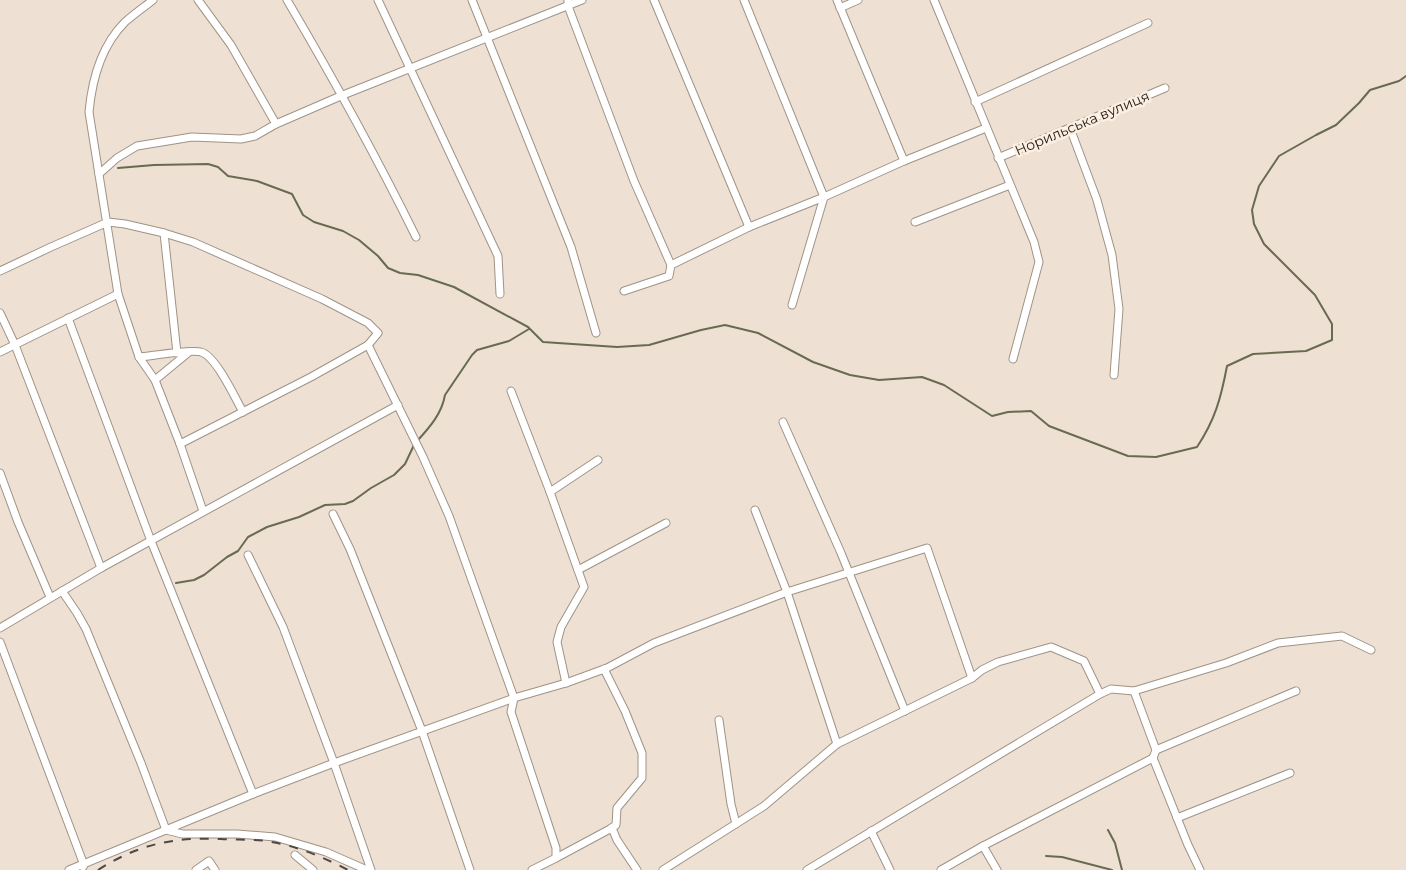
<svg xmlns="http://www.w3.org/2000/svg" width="1406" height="870" font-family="Montserrat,sans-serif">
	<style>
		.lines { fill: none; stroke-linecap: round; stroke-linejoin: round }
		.stream { stroke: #686b50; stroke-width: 2 }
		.street-casing { stroke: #9f9386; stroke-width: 9 }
		.street { stroke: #fff; stroke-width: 7 }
		.rail { stroke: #4f4942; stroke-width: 2; stroke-dasharray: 9 9; stroke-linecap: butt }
		.labels { text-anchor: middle; stroke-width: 5; stroke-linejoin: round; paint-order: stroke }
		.street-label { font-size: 14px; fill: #1e1a15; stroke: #fceee1 }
	</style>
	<rect width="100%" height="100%" fill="#eee1d4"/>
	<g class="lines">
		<g class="stream">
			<path d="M118,168L154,165L208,164L218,167L228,176L257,181L292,194L303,215L314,222L343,231L359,240L378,256L388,268L400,273L418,275L454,287L528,327L543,342L617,347L649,345L701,330L725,325L758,333L813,362L850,375L879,380L922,377L944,385L992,416L1008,412L1031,411L1049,426L1128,456L1156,457L1197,447C1215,420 1221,398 1227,366L1253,354L1306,351L1332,340V324L1315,295L1264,244L1254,224L1252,210L1259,186L1279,156L1316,135L1336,125L1359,103L1370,90L1399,81L1406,76"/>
			<path d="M418,440C430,427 442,413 445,395L472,355L477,350L509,341L529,329"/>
			<polyline points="176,583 194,580 204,575 227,557 238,551 248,537 267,527 299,517 325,505 345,504 353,501 371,488 394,475 405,464 414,445"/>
			<polyline points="1108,830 1115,843 1122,870"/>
			<polyline points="1046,856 1062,857 1112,870"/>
		</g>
		<defs>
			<g id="street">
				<path d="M153,0C144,7 134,14 125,22C101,46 92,79 89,112L118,294L139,357L155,380L180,444L203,511"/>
				<polyline points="198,0 231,45 276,124"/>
				<path d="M287,0C333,78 376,156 416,237"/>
				<polyline points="378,0 498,256 500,294"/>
				<polyline points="472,0 571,247 596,333"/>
				<polyline points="568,0 568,6 634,181 671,265 669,276 624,291"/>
				<polyline points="654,0 749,227"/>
				<polyline points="744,0 824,197 792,305"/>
				<polyline points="837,0 904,161"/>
				<polyline points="934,0 1034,242 1039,262 1013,359"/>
				<polyline points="840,8 858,0"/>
				<polyline points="975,102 1148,23"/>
				<polyline points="1070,128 1097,200 1112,255 1119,309 1114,375"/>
				<polyline points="998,158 1165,88"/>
				<polyline points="99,174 117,158 137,146 192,137 241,139 255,136 276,124 343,95 582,0"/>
				<polyline points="915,222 1010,185"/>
				<polyline points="164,233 177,353"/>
				<polyline points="671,265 749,227 824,197 904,161 986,128"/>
				<polyline points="0,271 51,247 108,222 125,224 164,233 193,242 322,299 368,323 378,333 368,345 311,377 180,444"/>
				<polyline points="0,313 15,345 101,568"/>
				<polyline points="68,318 151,541 253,794"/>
				<polyline points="368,345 423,457 449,516 514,698 511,712 556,848 556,858 532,870"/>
				<polyline points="0,352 118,294"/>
				<path d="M139,357C151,356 191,349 201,352C216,356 235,398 243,412"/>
				<polyline points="155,380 189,352"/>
				<polyline points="511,391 550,492 584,587 561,627 557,642 566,683"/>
				<polyline points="783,422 841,553 905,711"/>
				<polyline points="0,473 18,522 50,597"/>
				<polyline points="550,492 598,460"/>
				<polyline points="755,510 787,592 837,744"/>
				<polyline points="333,514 350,549 422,731 470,870"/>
				<polyline points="248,555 283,627 334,763 371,870"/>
				<polyline points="578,570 666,523"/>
				<polyline points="62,591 77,613 86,629 141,763 166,830 182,834 237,834 275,837 326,852 367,870"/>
				<polyline points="0,628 101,568 398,405"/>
				<polyline points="0,642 84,865 83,867"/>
				<polyline points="1134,691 1156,750 1153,758 1188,845 1200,870"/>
				<polyline points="1100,694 1111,689 1134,691 1226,663 1278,643 1342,636 1371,650"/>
				<polyline points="719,720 731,804 736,824"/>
				<polyline points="1156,750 1296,691"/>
				<polyline points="1177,818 1290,773"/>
				<polyline points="612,828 617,840 637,870"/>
				<polyline points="871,831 890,870"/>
				<polyline points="983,846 997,870"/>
				<polyline points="295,855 313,870"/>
				<polyline points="556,858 610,829 616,825 617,808 642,778 642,753 625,711 604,669"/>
				<polyline points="69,870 253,794 334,763 514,698 566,683 607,668 654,643 787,592 927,548 972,678"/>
				<polyline points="196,870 209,861 215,870"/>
				<polyline points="663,870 764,806 837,744 972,678 982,670 998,662 1051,647 1084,661 1100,694 807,870"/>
				<polyline points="941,870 983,846 1153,758"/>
			</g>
		</defs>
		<use href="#street" class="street-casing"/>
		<use href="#street" class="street"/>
		<path class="rail" d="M98,870C139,844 173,837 221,839C236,840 251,839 266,841C295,845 323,857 348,870"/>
	</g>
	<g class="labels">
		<g class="street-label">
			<text transform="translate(1082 123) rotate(-23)" y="5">Норильська вулиця</text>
		</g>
	</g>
</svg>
